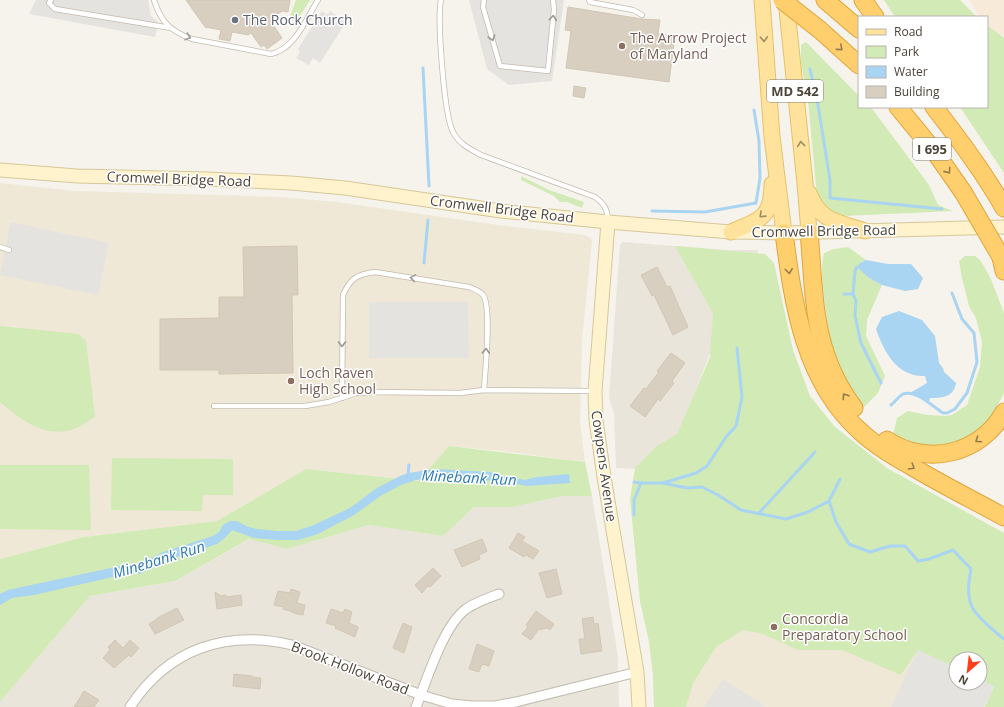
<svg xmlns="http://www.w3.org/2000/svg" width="1004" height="707" font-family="'Open Sans',sans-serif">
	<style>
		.residential { fill: #eae5da }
		.commercial { fill: #f7ead8 }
		.education { fill: #efe8d6 }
		.green { fill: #d2eab5 }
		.parking { fill: #e5e3e0 }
		.water { fill: #a9d4f2 }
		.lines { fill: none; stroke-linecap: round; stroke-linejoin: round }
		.stream { stroke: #a9d4f2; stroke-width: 3 }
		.building { fill: #d8cfc1; stroke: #d3c7b4 }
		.lane-casing { stroke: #c2bbae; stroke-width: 6 }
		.street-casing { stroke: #c2bbae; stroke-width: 11 }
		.secondary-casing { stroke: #d6c79b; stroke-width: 15 }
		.primary-casing { stroke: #e6c16a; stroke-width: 17 }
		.highway-casing { stroke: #e0a43c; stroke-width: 19 }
		.lane { stroke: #fff; stroke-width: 4.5 }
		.street { stroke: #fff; stroke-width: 9 }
		.secondary { stroke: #fff3cd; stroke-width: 13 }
		.primary { stroke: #ffe39c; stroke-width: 15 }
		.highway { stroke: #ffcf6e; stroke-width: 17 }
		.highway-bridge-casing { stroke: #e0a43c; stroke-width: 19; stroke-linecap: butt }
		.highway-bridge { stroke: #ffcf6e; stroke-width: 17 }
		.oneway { stroke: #9c9892 }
		.oneway2 { stroke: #9c8c66 }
		.oneway3 { stroke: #937c4e }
		.worship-dot { fill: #6b7280; stroke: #fff; stroke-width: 1.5 }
		.education-dot { fill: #8d6e63; stroke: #fff; stroke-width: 1.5 }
		.labels { text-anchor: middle; stroke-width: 3; stroke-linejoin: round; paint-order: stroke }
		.shield { fill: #fff; stroke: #817c74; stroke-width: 1 }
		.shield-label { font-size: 13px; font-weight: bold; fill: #4b4439 }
		.worship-label { font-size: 14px; fill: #5b616d; stroke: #fff; text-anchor: start }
		.education-label { font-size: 14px; fill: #785e54; stroke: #fff; text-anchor: start }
		.street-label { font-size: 14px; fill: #4b4439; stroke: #fff }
		.water-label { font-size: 15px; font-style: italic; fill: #2e7ab2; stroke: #fff }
	</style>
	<rect width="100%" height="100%" fill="#f6f3ec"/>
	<g class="residential">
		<polygon points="623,242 726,250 759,250 711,351 664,470 616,468 614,414 609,398 620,245"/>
		<polygon points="563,496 592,496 618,657 619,707 0,707 0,702 90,596 175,581 250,539 287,549 369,525 443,536 474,507 512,507"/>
	</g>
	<polygon class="commercial" points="969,0 1004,0 1004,35 987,34 987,17 979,17 973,6"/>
	<g class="education">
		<polygon points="0,183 75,191 218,195 280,197 337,202 498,225 585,235 591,238 592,241 582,340 580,421 585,462 502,451 449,446 418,481 306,469 217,521 84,537 0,559"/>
		<polygon points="645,537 956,663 956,683 980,683 980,672 1004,707 654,707 653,674 649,641 640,601"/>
	</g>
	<g class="green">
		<polygon points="296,0 310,0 297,21 290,16"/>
		<polygon points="884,0 960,0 977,17 895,17"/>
		<polygon points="987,25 1004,38 1004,173 960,107 987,107"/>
		<polygon points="806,42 859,96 859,107 869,107 873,110 929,185 938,205 953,211 844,216 825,210 817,196 808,100 801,63 801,45"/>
		<polygon points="521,176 549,190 584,202 582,208 567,202 560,202 554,196 521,180"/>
		<path d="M675,246C705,248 735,252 765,254L774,263L793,350L810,396L835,427L887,468L1004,533V707H985L994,687L980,680V659H956V668L918,650L901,675L842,650H798L763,634L743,630L716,647L693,683L686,707H654L653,674L649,641L640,601L630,499L635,468L657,446L677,434L710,357L713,313Z"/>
		<path d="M848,247L866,260L860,263L869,278L882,285L867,320L866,336L885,376L878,393L863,408C847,390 837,366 831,342C828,330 827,317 825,305C823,288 820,271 824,253L834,249Z"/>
		<polygon points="965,256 975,256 980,260 990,277 1004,313 1004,393 992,416 979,431 954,445 932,449 907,443 893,436 897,418 908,411 928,415 945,416 952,415 967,405 980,367 982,342 976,318 969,306 962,278 959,261"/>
		<path d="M0,326L79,334L86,341L95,417C87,422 77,429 67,431C40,435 20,419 0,402Z"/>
		<polygon points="449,446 585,462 592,496 563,496 512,507 474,507 443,536 369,525 287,549 249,539 175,581 90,596 0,702 0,559 84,537 217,521 306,469 418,481"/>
		<polygon points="112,458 233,459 233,495 203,495 202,511 111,510"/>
		<polygon points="0,465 89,465 91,530 0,529"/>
	</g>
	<g class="parking">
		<polygon points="36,0 148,0 151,16 158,22 155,37 29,14"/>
		<polygon points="469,0 564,0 552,81 509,85 487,69"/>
		<polygon points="322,11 327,15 330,11 346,22 320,63 313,58 309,65 296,58 300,52 298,49"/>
		<polygon points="11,222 109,243 98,295 0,275"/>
		<polygon points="369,302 468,302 469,358 369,358"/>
		<polygon points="918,650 956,668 956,683 980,683 980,680 994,686 984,707 891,707"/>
		<polygon points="723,679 766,707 704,707"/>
	</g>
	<g class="water">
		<polygon points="866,260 888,264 911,264 923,278 918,289 905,291 882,285 869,278 857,267 860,263"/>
		<path d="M899,311L922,320L935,336L939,363L943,368L944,372L956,383C954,397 942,398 930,398L929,402L910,393L927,383L925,376C897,377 884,352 876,329L882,317Z"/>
		<polygon points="435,469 492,472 504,476 525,480 537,477 569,474 570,483 527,486 502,481 440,478 416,480 401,485 382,495 354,515 318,534 298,540 278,540 254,538 232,530 225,538 217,544 167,560 140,574 126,574 34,595 12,598 0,605 0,594 8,590 125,565 137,565 163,552 213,536 219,532 223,525 230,521 237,521 246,526 256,529 278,531 296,531 314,525 350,508 377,488 398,477 408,473"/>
	</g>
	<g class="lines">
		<g class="stream">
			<polyline points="423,68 429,186"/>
			<polyline points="810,69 818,105 830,180 830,198 942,209"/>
			<polyline points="652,211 705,212 756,203 760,178 759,141 754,110"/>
			<polyline points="424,263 428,220"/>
			<polyline points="857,267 855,271 853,294 856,301 855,316 861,343 881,383"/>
			<polyline points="844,294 853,294"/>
			<path d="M891,405C895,402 899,396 903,394C916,389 933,407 943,413H947L955,409L967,393L977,362L974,333L962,319L952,293"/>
			<polyline points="408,475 409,465"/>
			<path d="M634,482L641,483H663L687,488L702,487L718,495L741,510L786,519L808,512L829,501L836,522L849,544L870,552L890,546H905L918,561L929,559L953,550L971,569C969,579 967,597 972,607C978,618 994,631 1004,639"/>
			<polyline points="663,483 696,473 707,466 726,437 736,426 742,397 737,348"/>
			<polyline points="829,501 840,479"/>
			<polyline points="759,513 815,452"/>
			<polyline points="634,515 634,500 641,483"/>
		</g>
	</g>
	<g class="building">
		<polygon points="186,0 290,0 288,12 282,11 270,20 282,38 267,49 264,45 261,47 251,33 248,35 232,32 230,41 219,39 221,30 205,27"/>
		<polygon points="568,7 642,19 660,20 658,34 675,36 669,82 566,68 571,31 565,30"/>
		<polygon points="574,86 586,88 584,98 573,96"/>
		<polygon points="297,246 298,295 292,295 293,373 219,374 219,370 160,370 160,319 219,318 219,297 244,297 243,247"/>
		<polygon points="657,267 667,287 670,286 688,327 673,335 654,295 652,296 641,275"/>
		<polygon points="671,353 685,363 672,381 674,383 660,401 658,399 645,417 630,406 644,388 646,389 659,372 657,371"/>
		<polygon points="518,533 525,537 522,541 539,551 533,559 526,555 524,557 509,548"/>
		<polygon points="482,539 487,551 479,555 480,559 462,567 454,550"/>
		<polygon points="433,568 441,576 430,587 428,586 422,593 415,585"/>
		<polygon points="556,569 562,594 547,598 539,573"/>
		<polygon points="291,589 300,592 297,603 305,605 303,615 293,613 293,612 283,609 283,607 274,605 278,591 290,593"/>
		<polygon points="215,592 221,596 226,595 226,597 241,595 242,605 217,609"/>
		<polygon points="177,608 184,620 155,634 149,624 157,619 157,618"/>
		<polygon points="331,609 343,613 345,609 352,612 349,623 358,627 355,637 335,628 336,626 326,623"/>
		<polygon points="536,611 554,624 550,630 547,628 538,630 531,640 522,634 528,627 526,625"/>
		<polygon points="593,617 594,624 598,623 602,651 581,654 579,639 585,639 582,619"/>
		<polygon points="403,623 412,627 404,653 393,648"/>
		<polygon points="115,640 123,648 130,640 139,648 131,657 129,655 114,668 103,658 110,650 108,647"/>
		<polygon points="477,644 494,651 489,666 482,664 479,672 469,669"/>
		<polygon points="234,674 252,676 252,677 261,678 260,689 233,686"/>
		<polygon points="84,691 99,700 94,707 74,707"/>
	</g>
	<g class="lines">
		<defs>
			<g id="lane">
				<polyline points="51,0 49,3 55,9 171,28"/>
				<path d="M154,0C161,22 170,31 192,39L271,54C295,49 306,19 318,0"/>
				<path d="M441,0C437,19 444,115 453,132C459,144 470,149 481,155L595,197C604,204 607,208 608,220"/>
				<polyline points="484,0 483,7 500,66 548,71 554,10 553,0"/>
				<polyline points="589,0 590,2 633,10 642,15"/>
				<polyline points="0,247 9,250"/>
				<path d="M342,398L343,295C350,279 357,274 375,272L469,287C474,289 479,290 483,295C492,306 485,373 484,390"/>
				<polyline points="214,406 305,406 329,402 356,393 373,392 460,393 484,390 594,391"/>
			</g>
			<g id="street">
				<path d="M130,707C168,649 226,629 292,645L421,695L452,704L472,706H495L516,702L637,672"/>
				<path d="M416,707C427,680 443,626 466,609C476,602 488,598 499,594"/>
			</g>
			<g id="secondary">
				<polyline points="0,170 77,176 207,179 291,183 345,188 501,211 608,222 731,232 784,233 1004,227"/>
				<polyline points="608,222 595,391 596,420 604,477 637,672 639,707"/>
			</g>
			<g id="primary">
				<polyline points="762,0 772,137 784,233"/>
				<polyline points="786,0 805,183 809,232"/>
				<path d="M809,193C820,222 838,222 865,231"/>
				<path d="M731,232C759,220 772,219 772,184"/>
			</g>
			<g id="highway">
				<polyline points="825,0 859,29"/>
				<polyline points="863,0 875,17"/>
				<polyline points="820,30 859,65"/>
				<polyline points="898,107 935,152 963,192"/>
				<path d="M934,107C959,139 984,172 1004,208"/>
				<path d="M809,232C815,299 812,352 854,408"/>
				<path d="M784,233C793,303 804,382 861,432C876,446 893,456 911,466C941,484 973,500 1004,517"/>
				<polyline points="1001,257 1004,271"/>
				<path d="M887,440C927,467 981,454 1004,412"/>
			</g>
		</defs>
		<use href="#lane" class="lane-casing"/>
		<use href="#street" class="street-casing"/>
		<use href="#secondary" class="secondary-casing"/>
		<use href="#primary" class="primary-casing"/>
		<use href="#highway" class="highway-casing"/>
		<use href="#lane" class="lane"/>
		<use href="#street" class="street"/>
		<use href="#secondary" class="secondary"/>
		<use href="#primary" class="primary"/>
		<use href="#highway" class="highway"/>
		<defs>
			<g id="highway-bridge">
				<polyline points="782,0 820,30"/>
				<polyline points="963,192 1001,257"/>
			</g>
		</defs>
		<use href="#highway-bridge" class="highway-bridge-casing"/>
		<use href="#highway-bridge" class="highway-bridge"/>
	</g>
	<defs><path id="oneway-chevron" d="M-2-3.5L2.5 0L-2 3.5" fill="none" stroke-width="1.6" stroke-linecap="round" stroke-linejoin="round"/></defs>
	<g class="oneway">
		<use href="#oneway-chevron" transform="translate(553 18) rotate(-85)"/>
		<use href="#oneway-chevron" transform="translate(188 37) rotate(18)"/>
		<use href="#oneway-chevron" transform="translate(492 38) rotate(73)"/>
		<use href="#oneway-chevron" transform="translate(413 278) rotate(-171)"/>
		<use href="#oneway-chevron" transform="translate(342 344) rotate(90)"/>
		<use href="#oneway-chevron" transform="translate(486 351) rotate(-87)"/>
	</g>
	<g class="oneway2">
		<use href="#oneway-chevron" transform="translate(764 39) rotate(87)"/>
		<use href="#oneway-chevron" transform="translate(801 144) rotate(-96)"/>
		<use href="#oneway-chevron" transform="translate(762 215) rotate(136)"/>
	</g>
	<g class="oneway3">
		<use href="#oneway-chevron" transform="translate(840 48) rotate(41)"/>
		<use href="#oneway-chevron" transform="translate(948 171) rotate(55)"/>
		<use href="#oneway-chevron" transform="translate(789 271) rotate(83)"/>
		<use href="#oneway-chevron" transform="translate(845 396) rotate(-124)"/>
		<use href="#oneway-chevron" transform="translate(978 440) rotate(146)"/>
		<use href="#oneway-chevron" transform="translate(912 467) rotate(31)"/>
	</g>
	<circle class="worship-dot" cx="235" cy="20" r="4"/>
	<g class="education-dot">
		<circle cx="622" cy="46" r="4"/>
		<circle cx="291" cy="381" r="4"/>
		<circle cx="774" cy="627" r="4"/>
	</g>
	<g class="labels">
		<g class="shield">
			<rect x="767" y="80" width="56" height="22" rx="3"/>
			<rect x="913" y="138" width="38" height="22" rx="3"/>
		</g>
		<g class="shield-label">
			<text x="795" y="96">MD 542</text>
			<text x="932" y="154">I 695</text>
		</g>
		<g class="worship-label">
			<text x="243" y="25">The Rock Church</text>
		</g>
		<g class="education-label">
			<text x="630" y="43">The Arrow Project<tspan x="630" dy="16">of Maryland</tspan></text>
			<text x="299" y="378">Loch Raven<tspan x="299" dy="16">High School</tspan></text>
			<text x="782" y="624">Concordia<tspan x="782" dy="16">Preparatory School</tspan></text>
		</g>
		<g class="street-label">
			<text transform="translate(179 179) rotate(2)" y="5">Cromwell Bridge Road</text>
			<text transform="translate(502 209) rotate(7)" y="5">Cromwell Bridge Road</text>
			<text transform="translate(824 231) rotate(-1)" y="5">Cromwell Bridge Road</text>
			<text transform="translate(604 466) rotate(82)" y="5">Cowpens Avenue</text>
			<text transform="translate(350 668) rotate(21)" y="5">Brook Hollow Road</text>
		</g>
		<g class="water-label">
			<text transform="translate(469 478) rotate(3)" y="5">Minebank Run</text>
			<text transform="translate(159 560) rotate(-17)" y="5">Minebank Run</text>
		</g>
	</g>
	<rect x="858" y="16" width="130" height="92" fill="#ffffff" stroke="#b7b4b0"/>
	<rect x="866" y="29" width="20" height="6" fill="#ffe39c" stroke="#b7b4b0"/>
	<text x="894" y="36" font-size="12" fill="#4b4439">Road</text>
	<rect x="866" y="46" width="20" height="12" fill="#d2eab5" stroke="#b7b4b0"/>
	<text x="894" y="56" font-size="12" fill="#4b4439">Park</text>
	<rect x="866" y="66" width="20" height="12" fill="#a9d4f2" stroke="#b7b4b0"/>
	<text x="894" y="76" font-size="12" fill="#4b4439">Water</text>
	<rect x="866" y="86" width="20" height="12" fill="#d8cfc1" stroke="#b7b4b0"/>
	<text x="894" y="96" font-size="12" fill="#4b4439">Building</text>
	<g transform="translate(968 671) rotate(208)"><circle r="19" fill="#ffffff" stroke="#b7b4b0"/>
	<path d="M0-3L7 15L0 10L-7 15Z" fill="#fc3f1d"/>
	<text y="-6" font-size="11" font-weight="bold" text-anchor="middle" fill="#4b4439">N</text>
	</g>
</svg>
